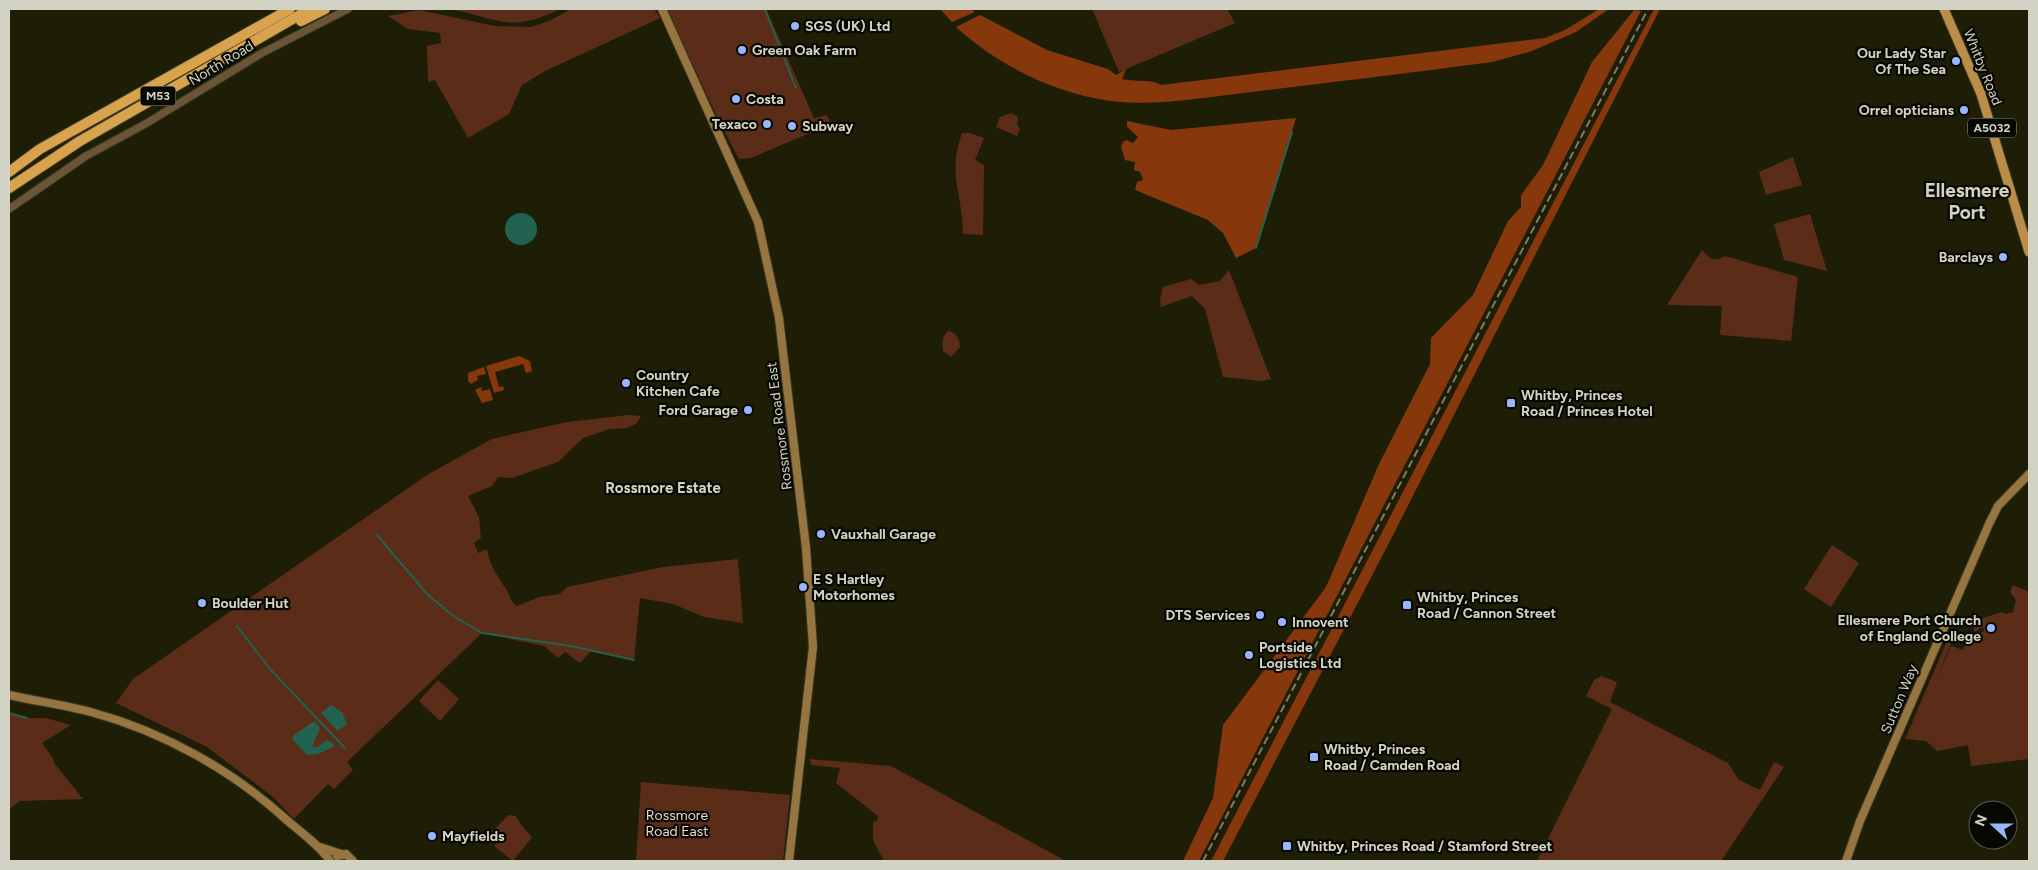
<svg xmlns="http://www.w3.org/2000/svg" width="2038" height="870" font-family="Figtree,sans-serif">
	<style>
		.green { fill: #5b2d18 }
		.forest { fill: #86370b }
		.water { fill: #226250 }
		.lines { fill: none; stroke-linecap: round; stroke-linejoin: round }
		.stream { stroke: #226250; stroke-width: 2 }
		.tertiary-casing { stroke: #3b3b25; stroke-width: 9 }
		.secondary-casing { stroke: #3b3b25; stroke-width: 10 }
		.primary-casing { stroke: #3b3b25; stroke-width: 11 }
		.motorway-casing { stroke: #3b3b25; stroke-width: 12 }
		.tertiary { stroke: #6b5536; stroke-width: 7 }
		.secondary { stroke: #977541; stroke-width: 8 }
		.primary { stroke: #ba8d48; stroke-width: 9 }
		.motorway { stroke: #d9a34e; stroke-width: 10 }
		.rail { stroke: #7c7c69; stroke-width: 2; stroke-dasharray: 8 4; stroke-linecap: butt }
		.poi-dot { fill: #98b6fd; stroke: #080802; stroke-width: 2 }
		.labels { text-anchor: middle; stroke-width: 4.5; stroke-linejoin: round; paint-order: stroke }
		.shield { fill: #080802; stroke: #95968a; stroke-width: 1 }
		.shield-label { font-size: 12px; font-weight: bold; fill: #d2d3c4 }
		.poi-label { font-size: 14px; font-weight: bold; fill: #d2d3c4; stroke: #080802; text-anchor: start }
		.street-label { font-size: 14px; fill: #d2d3c4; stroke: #080802 }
		.park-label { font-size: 14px; fill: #eed6cc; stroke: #080802 }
		.neighbourhood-label { font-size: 15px; font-weight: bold; fill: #d2d3c4; stroke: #080802 }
		.district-label { font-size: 19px; font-weight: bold; fill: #d2d3c4; stroke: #080802 }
	</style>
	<rect width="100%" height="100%" fill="#1e1e07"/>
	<g class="green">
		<path d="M449,9H560C510,34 498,18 449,9Z"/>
		<polygon points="571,9 654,9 660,18 545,71 522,85 509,114 468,138 435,80 428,82 427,46 441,43 440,33 408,29 388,16 419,10 495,26 531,27 551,20"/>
		<polygon points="667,9 766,9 814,118 827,115 831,124 751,158 739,159 718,119"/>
		<polygon points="1092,9 1227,9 1235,23 1119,72"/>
		<polygon points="1011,113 1018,117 1017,125 1020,129 1017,136 996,127 1000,117"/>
		<path d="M962,133H970L984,138L975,160L984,165L983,235L963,234C963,195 947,174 962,133Z"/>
		<polygon points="1793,157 1802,185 1766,195 1759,172"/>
		<polygon points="1810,214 1827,271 1784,260 1774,224"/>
		<path d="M1702,250C1710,259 1713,263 1725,256L1798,277L1791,341L1720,335L1722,306L1667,305Z"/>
		<polygon points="1229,270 1271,379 1261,381 1223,377 1205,309 1192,296 1161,307 1160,298 1163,287 1191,279 1199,285 1220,281"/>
		<path d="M948,331C957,332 959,339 960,347L951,357L943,351C942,342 942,337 948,331Z"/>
		<path d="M629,415L641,416L636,424L627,428L610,429L583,438L558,462L512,478L498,477L492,486L468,496L479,517L481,538L474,543L478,553L487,549C490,566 497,575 506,589C510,596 510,601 517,606L539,597L560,594L567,587L663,567L738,559L743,623L704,617L673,604L640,598L634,660L591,651L580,663L565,652L558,658L544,646L482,633L347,762L353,770L334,789L328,784L294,819L273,797L207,747L116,703L133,679L427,475L492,439L567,422Z"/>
		<polygon points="1832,545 1859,563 1831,607 1804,589"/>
		<polygon points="2013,585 2029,592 2029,759 1971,766 1968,745 1937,751 1926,741 1905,739 1952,629 1956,630 1936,682 1951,646 1963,650 1968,636 1975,636 1984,631 1983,627 1974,632 1974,621 2002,612 2006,614 2013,612 2016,600 2010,592"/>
		<polygon points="1601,676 1617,682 1610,702 1728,763 1739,780 1760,790 1774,762 1784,767 1721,861 1537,861 1612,709 1586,696 1594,680"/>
		<polygon points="438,680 459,699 440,721 419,701"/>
		<polygon points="9,713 27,718 46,718 71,725 42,743 54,760 54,763 83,799 20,801 9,809"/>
		<polygon points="810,759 891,766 1066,861 884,861 873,840 873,822 877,821 878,816 836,783 840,768 811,765"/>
		<polygon points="641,782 790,795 783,861 636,861"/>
		<polygon points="508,815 516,816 521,825 532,837 513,861 494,846 499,840 491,833"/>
	</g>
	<g class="forest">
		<polygon points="940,9 971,9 975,12 952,22"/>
		<path d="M1599,9H1609L1576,32L1532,51L1492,62C1415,72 1337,82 1259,91C1214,96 1156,107 1111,101C1054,93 999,66 956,27L980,15L1047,50L1108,69L1116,75L1126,69L1122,79C1134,82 1153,79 1161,85L1545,38L1565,30Z"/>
		<polygon points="1654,9 1660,9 1389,543 1223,861 1211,861"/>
		<polygon points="1634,10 1641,11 1199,861 1183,861 1213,798 1223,725 1326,587 1379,464 1430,364 1431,338 1473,295 1508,221 1521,207 1521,195 1543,165 1592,62"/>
		<polygon points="1296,118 1256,248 1236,258 1223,233 1208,220 1135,190 1137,182 1143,180 1140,172 1134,170 1135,162 1125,160 1121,147 1123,142 1126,140 1133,143 1138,137 1127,127 1127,121 1171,130"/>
		<polygon points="519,356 530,361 532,371 526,373 523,364 495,372 499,387 503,386 504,390 494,393 486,366"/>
		<polygon points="484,367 486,374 477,376 478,380 471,384 468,381 468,373"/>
		<polygon points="481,387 482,391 490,389 493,400 482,403 475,390"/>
	</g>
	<g class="water">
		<circle cx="521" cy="229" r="16"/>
		<polygon points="331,705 342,712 347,724 338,731 321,713"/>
		<polygon points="314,721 320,728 312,747 318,747 327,740 334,744 333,747 318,754 307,755 293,740 293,736"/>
	</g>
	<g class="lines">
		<g class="stream">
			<polyline points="765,9 796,88"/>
			<polyline points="1256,248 1292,132"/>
			<polyline points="377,535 427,594 452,615 482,633 571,646 634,660"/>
			<polyline points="237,626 270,669 345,748"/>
			<polyline points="9,713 27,718"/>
		</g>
		<defs>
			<polyline id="tertiary" points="9,209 86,156 147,123 262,53 348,9"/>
			<g id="secondary">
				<polyline points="662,9 758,222 779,318 806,548 813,647 789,861"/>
				<path d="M9,695C36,701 64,705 91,712C164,732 234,771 289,822C303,834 320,846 330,861"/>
				<polyline points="320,847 341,854"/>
				<polyline points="337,856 346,854 353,861"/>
				<polyline points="1846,861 1860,821 1989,524 1998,506 2029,474"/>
			</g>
			<polyline id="primary" points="1944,9 1981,94 2029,252"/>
			<g id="motorway">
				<polyline points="301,21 325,9"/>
				<polyline points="9,172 40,149 290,9"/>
				<polyline points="9,188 80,141 310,9"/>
			</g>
		</defs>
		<use href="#tertiary" class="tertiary-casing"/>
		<use href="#secondary" class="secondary-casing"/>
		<use href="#primary" class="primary-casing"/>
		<use href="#motorway" class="motorway-casing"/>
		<use href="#tertiary" class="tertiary"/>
		<use href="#secondary" class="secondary"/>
		<use href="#primary" class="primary"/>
		<use href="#motorway" class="motorway"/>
		<polyline class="rail" points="1203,861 1648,9"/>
	</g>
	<g class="poi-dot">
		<circle cx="795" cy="26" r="5"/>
		<circle cx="742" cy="50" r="5"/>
		<circle cx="1956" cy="61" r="5"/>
		<circle cx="736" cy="99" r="5"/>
		<circle cx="1964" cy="110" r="5"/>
		<circle cx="767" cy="124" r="5"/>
		<circle cx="792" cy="126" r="5"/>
		<circle cx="2003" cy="257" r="5"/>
		<circle cx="626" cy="383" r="5"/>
		<rect x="1506" y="398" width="10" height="10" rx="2.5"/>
		<circle cx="748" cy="410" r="5"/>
		<circle cx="821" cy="534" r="5"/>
		<circle cx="803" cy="587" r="5"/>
		<circle cx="202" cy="603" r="5"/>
		<rect x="1402" y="600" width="10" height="10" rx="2.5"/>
		<circle cx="1260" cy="615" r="5"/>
		<circle cx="1282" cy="622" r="5"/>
		<circle cx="1991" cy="628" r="5"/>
		<circle cx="1249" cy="655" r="5"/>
		<rect x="1309" y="752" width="10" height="10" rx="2.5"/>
		<circle cx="432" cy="836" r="5"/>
		<rect x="1282" y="841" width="10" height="10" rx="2.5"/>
	</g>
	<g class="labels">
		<g class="shield">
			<rect x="140.5" y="86.5" width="35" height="19" rx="4"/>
			<rect x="1968" y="118.5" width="48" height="19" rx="4"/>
		</g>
		<g class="shield-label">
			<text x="158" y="100">M53</text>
			<text x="1992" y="132">A5032</text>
		</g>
		<g class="poi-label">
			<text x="805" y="31">SGS (UK) Ltd</text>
			<text x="752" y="55">Green Oak Farm</text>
			<text x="1946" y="58" text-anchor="end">Our Lady Star<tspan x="1946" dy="16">Of The Sea</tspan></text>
			<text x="746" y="104">Costa</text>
			<text x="1954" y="115" text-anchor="end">Orrel opticians</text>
			<text x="757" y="129" text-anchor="end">Texaco</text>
			<text x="802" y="131">Subway</text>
			<text x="1993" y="262" text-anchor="end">Barclays</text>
			<text x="636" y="380">Country<tspan x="636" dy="16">Kitchen Cafe</tspan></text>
			<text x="1521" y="400">Whitby, Princes<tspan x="1521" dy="16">Road / Princes Hotel</tspan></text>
			<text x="738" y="415" text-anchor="end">Ford Garage</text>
			<text x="831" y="539">Vauxhall Garage</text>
			<text x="813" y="584">E S Hartley<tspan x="813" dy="16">Motorhomes</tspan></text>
			<text x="1417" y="602">Whitby, Princes<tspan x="1417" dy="16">Road / Cannon Street</tspan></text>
			<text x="212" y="608">Boulder Hut</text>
			<text x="1250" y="620" text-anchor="end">DTS Services</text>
			<text x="1981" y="625" text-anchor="end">Ellesmere Port Church<tspan x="1981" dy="16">of England College</tspan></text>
			<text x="1292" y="627">Innovent</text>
			<text x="1259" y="652">Portside<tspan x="1259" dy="16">Logistics Ltd</tspan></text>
			<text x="1324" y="754">Whitby, Princes<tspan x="1324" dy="16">Road / Camden Road</tspan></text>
			<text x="442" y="841">Mayfields</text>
			<text x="1297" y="851">Whitby, Princes Road / Stamford Street</text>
		</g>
		<g class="street-label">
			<text transform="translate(221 63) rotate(-31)" y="5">North Road</text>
			<text transform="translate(1983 67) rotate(68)" y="5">Whitby Road</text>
			<text transform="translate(779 426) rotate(-97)" y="5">Rossmore Road East</text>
			<text transform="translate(1899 699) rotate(-67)" y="5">Sutton Way</text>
		</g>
		<g class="park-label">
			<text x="677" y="820">Rossmore<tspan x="677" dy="16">Road East</tspan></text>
		</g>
		<g class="neighbourhood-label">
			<text x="663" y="493">Rossmore Estate</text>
		</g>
		<g class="district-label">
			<text x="1967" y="197">Ellesmere<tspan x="1967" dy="22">Port</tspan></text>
		</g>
	</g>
	<rect width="2038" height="870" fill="none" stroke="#d2d3c4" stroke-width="20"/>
	<g transform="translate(1993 825) rotate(291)"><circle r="24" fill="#080802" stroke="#595950"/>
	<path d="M0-4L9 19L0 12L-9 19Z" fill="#98b6fd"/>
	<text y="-8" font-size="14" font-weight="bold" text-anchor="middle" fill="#d2d3c4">N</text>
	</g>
</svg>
